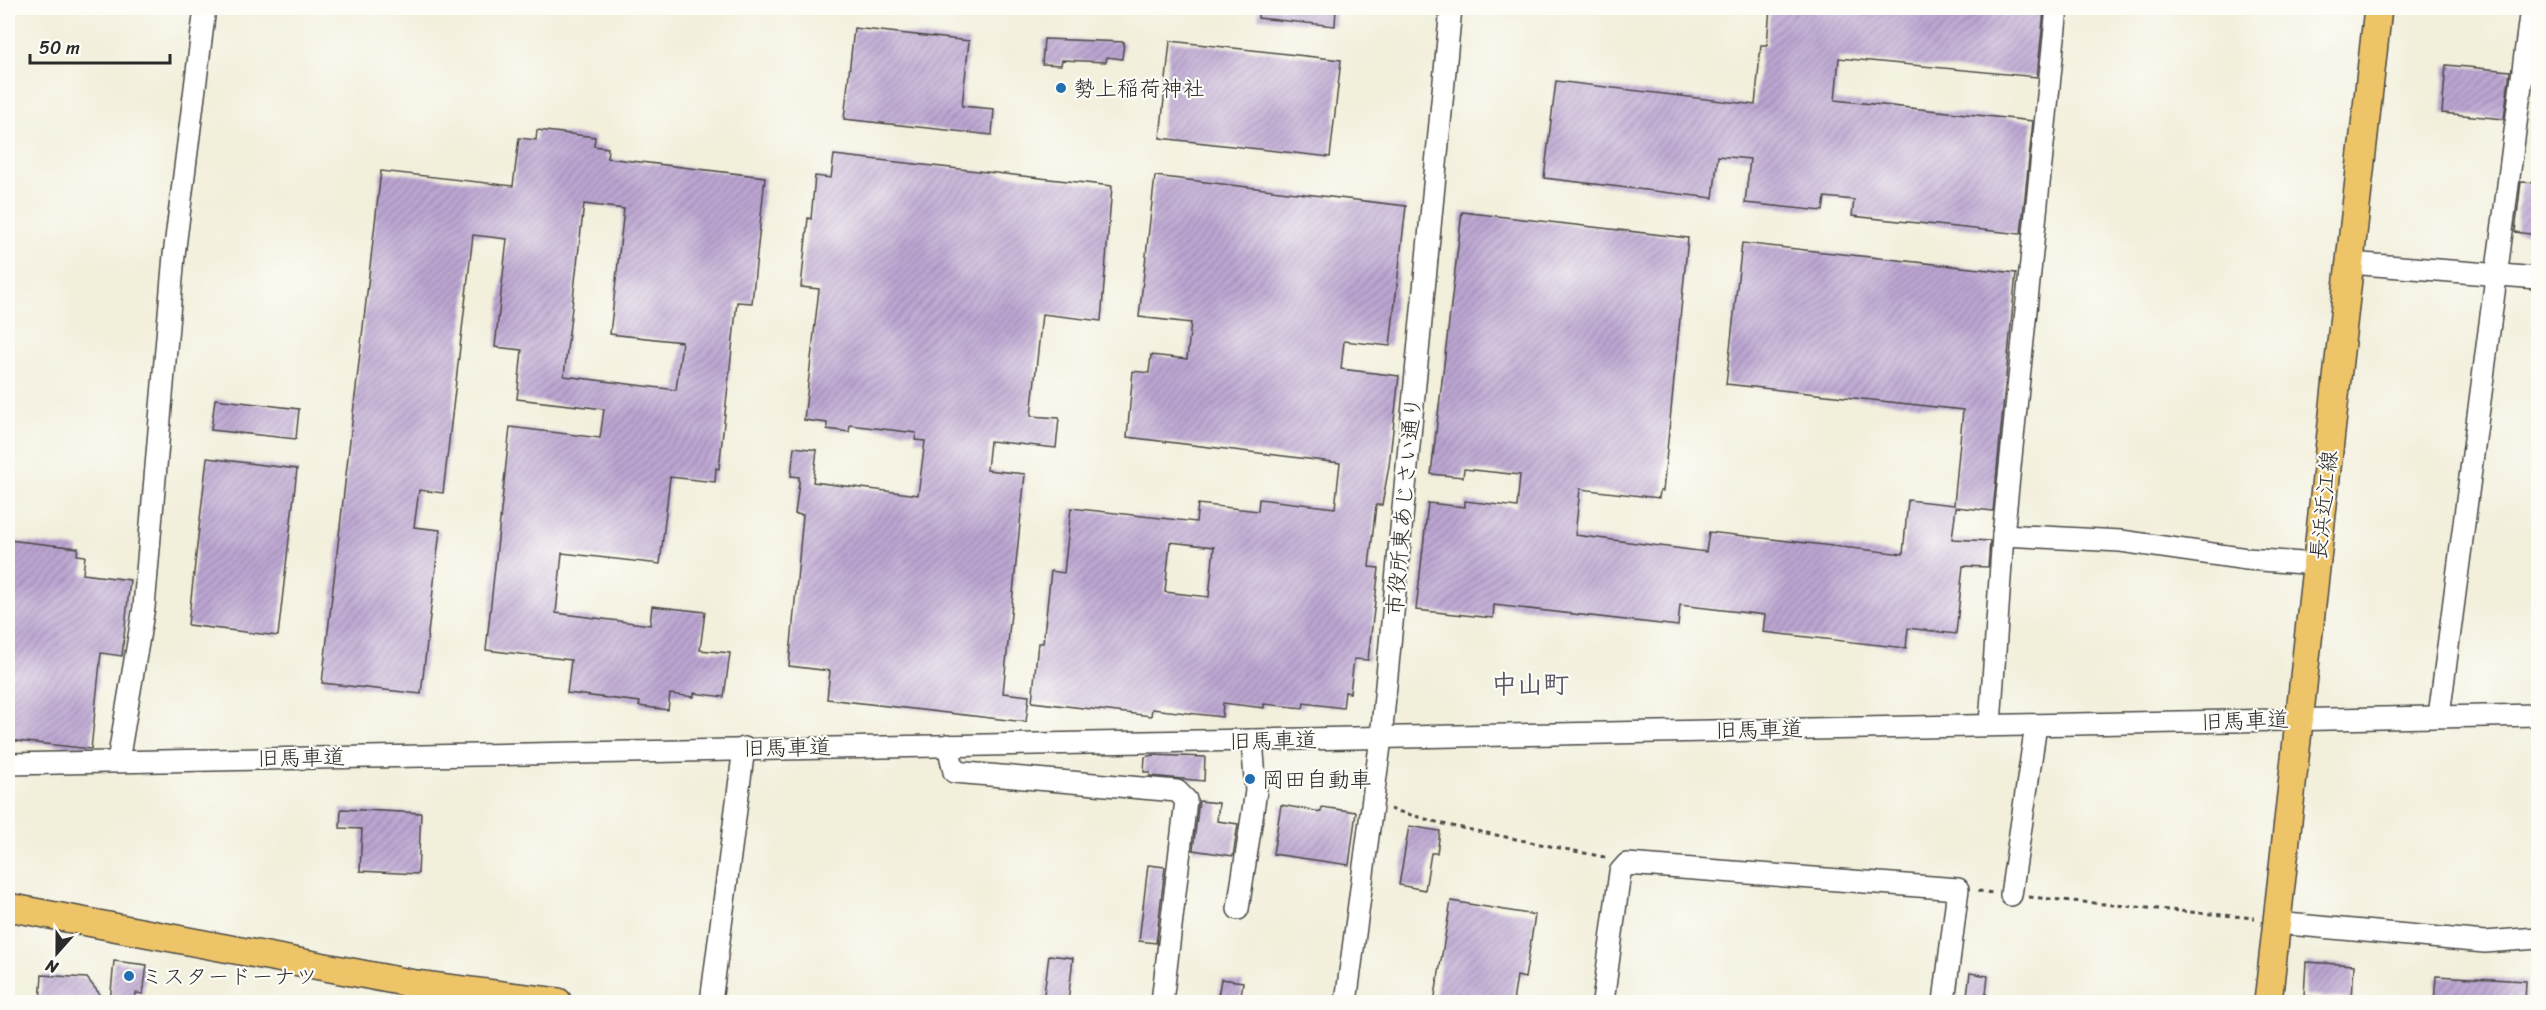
<svg xmlns="http://www.w3.org/2000/svg" width="2546" height="1010" font-family="Sriracha,'Klee One',sans-serif">
	<style>
		.building { fill: url(#building-hatch); fill-rule: evenodd }
		.lines { fill: none; stroke-linecap: round; stroke-linejoin: round }
		.minor-casing { stroke: #494845; stroke-width: 24 }
		.major-casing { stroke: #494845; stroke-width: 30 }
		.path { stroke: #494845; stroke-width: 3; stroke-dasharray: 4.5 4.5; stroke-linecap: butt }
		.minor { stroke: #fff; stroke-width: 21 }
		.major { stroke: #eec469; stroke-width: 27 }
		.poi-dot { fill: #1f6fb2; stroke: #fdfcf7; stroke-width: 2 }
		.labels { text-anchor: middle; stroke-width: 4.5; stroke-linejoin: round; paint-order: stroke }
		.poi-label { font-size: 22px; fill: #2b2b2b; stroke: #fdfcf7; text-anchor: start }
		.street-label { font-size: 22px; fill: #2b2b2b; stroke: #fdfcf7 }
		.quarter-label { font-size: 26px; font-weight: bold; fill: #5e5665; stroke: #fdfcf7 }
	</style>
	<defs>
		<pattern id="building-hatch" width="6" height="6" patternUnits="userSpaceOnUse" patternTransform="scale(1.5)"><rect width="6" height="6" fill="#bca6d2"/><path d="M-1 1l2-2M0 6l6-6M5 7l2-2" fill="none" stroke="#9987ab"/></pattern>
	</defs>
	<rect width="100%" height="100%" fill="#fdfcf7"/>
	<filter id="ink" filterUnits="userSpaceOnUse"><feTurbulence type="fractalNoise" baseFrequency=".0167" numOctaves="2"/><feDisplacementMap in="SourceGraphic" scale="12" xChannelSelector="R" yChannelSelector="G"/><feConvolveMatrix kernelMatrix="1 2 1 2 8 2 1 2 1" color-interpolation-filters="sRGB"/></filter>
	<filter id="wash" filterUnits="userSpaceOnUse"><feTurbulence type="fractalNoise" baseFrequency=".008" numOctaves="4" result="noise"/><feDisplacementMap in="SourceGraphic" scale="24" xChannelSelector="R" yChannelSelector="G"/><feGaussianBlur stdDeviation="1.35" result="paint"/><feColorMatrix in="noise" values="0 0 0 0 0 0 0 0 0 0 0 0 0 0 0 0 0 1.4 0 .05"/><feComposite in="paint" operator="in"/></filter>
	<g filter="url(#wash)">
		<rect width="100%" height="100%" fill="#f2efdb"/>
		<g id="blocks">
			<g class="building">
				<polygon points="1259,8 1336,8 1335,26 1258,18"/>
				<polygon points="1770,8 2006,8 2044,11 2037,77 1839,58 1835,100 2033,121 2021,234 1852,216 1854,200 1825,197 1823,211 1745,203 1750,159 1718,156 1713,198 1544,178 1556,81 1755,105 1761,45 1767,45"/>
				<polygon points="854,28 969,41 962,106 994,109 992,135 844,119"/>
				<polygon points="1044,39 1124,42 1122,59 1107,57 1106,62 1062,60 1061,65 1042,64"/>
				<polygon points="1170,41 1341,60 1330,157 1160,138"/>
				<polygon points="2446,65 2510,71 2504,119 2442,113"/>
				<path d="M537,130L595,137L594,146L608,148L607,158L765,177L752,303L737,302L719,469L716,468L715,482L670,477L660,564L562,553L556,613L650,625L652,606L705,612L700,650L730,653L724,697L694,693V697L670,694L668,710L639,706L640,702L567,693L571,660L486,650L510,427L600,438L604,409L517,399L522,350L495,347L507,239L473,235L443,493L419,490L414,527L440,530L421,694L322,683L381,171L513,186L519,138L536,140ZM584,204L624,209L610,334L682,342L676,390L564,376Z"/>
				<polygon points="834,155 1112,186 1101,321 1042,314 1031,416 1059,418 1056,448 990,441 987,470 1025,474 1003,693 1029,696 1026,722 827,699 830,671 789,666 803,515 795,514 799,483 799,477 791,476 794,447 817,450 813,482 918,495 925,441 915,440 916,433 850,425 849,432 827,429 827,423 804,420 819,289 801,287 808,218 811,219 815,176 831,178"/>
				<path d="M1155,176L1406,206L1390,346L1344,341L1341,369L1399,376L1389,466L1382,505H1376L1369,567L1379,568L1368,660L1354,659L1350,693L1345,692L1343,708L1304,703L1303,708L1264,704V708L1223,703L1222,717L1152,709L1151,716L1032,702L1038,643H1043L1051,571L1064,573L1071,508L1196,522L1198,504L1258,511L1259,499L1335,508L1340,463L1127,437L1133,371L1149,373L1151,355L1187,359L1191,323L1139,317ZM1170,542L1214,547L1209,597L1165,592Z"/>
				<polygon points="2521,182 2538,183 2538,235 2515,232"/>
				<polygon points="1462,212 1688,238 1663,491 1660,491 1659,498 1580,489 1575,535 1706,552 1709,532 1903,554 1908,500 1954,505 1963,410 1726,384 1742,243 2016,273 1993,511 1956,507 1952,539 1990,541 1988,567 1963,566 1956,634 1908,628 1906,648 1763,632 1765,615 1680,605 1678,626 1494,605 1493,618 1416,610 1428,503 1465,507 1465,501 1517,507 1520,475 1464,469 1463,477 1431,474"/>
				<polygon points="215,399 299,409 296,439 211,430"/>
				<polygon points="207,458 297,469 278,636 188,625"/>
				<polygon points="8,540 78,548 77,555 85,556 83,574 130,580 122,656 101,653 91,749 8,740"/>
				<polygon points="1152,755 1205,757 1204,781 1150,776 1150,772 1144,772 1145,757"/>
				<polygon points="1199,801 1219,803 1217,821 1238,824 1233,856 1193,850"/>
				<polygon points="1281,805 1321,812 1322,807 1356,812 1349,865 1273,854"/>
				<polygon points="341,809 421,813 418,874 360,871 362,829 340,828"/>
				<polygon points="1409,826 1440,831 1437,853 1431,853 1425,890 1399,885"/>
				<polygon points="1148,865 1165,867 1156,943 1139,941"/>
				<polygon points="1451,901 1535,915 1525,978 1517,976 1513,1002 1434,1002"/>
				<polygon points="1049,955 1073,958 1068,1002 1043,1002"/>
				<polygon points="114,961 147,965 143,994 136,993 135,1002 110,1002"/>
				<polygon points="2306,962 2354,965 2352,999 2304,996"/>
				<polygon points="1970,973 1988,976 1985,1002 1966,1002"/>
				<polygon points="42,975 87,978 106,1002 40,1002"/>
				<polygon points="2436,976 2526,981 2525,1002 2434,1002"/>
				<polygon points="1221,979 1243,982 1240,1002 1217,1002"/>
			</g>
		</g>
	</g>
	<g filter="url(#ink)">
		<use href="#blocks" fill-opacity="0" stroke="#494845" stroke-width="1.5"/>
		<g class="lines">
			<defs>
				<g id="minor">
					<polyline points="2350,263 2538,278"/>
					<polyline points="2003,535 2121,541 2247,559 2316,564"/>
					<polyline points="2439,716 2531,8"/>
					<polyline points="1990,724 2003,535 2057,8"/>
					<polyline points="948,745 954,772 1177,791 1186,800 1162,1002"/>
					<polyline points="118,761 144,607 174,255 205,8"/>
					<polyline points="8,764 2538,715"/>
					<polyline points="2011,895 2036,725"/>
					<polyline points="1238,909 1256,791 1252,740"/>
					<polyline points="2277,923 2485,942 2538,938"/>
					<polyline points="413,1002 415,984"/>
					<polyline points="711,1002 744,748"/>
					<polyline points="1346,1002 1381,738 1451,8"/>
					<polyline points="1603,1002 1620,872 1627,864 1958,889 1944,1002"/>
				</g>
				<g id="major">
					<polyline points="8,907 415,984 558,1002"/>
					<polyline points="2268,1002 2378,8"/>
				</g>
			</defs>
			<use href="#minor" class="minor-casing"/>
			<use href="#major" class="major-casing"/>
			<g class="path">
				<polyline points="1390,809 1447,825 1609,858"/>
				<polyline points="1978,891 1993,893"/>
				<polyline points="2029,897 2255,918"/>
			</g>
			<use href="#minor" class="minor"/>
			<use href="#major" class="major"/>
		</g>
	</g>
	<g class="poi-dot">
		<circle cx="1061" cy="88" r="6"/>
		<circle cx="1250" cy="779" r="6"/>
		<circle cx="129" cy="976" r="6"/>
	</g>
	<g class="labels">
		<g class="poi-label">
			<text x="1073" y="96">勢上稲荷神社</text>
			<text x="1262" y="787">岡田自動車</text>
			<text x="141" y="984">ミスタードーナツ</text>
		</g>
		<g class="street-label">
			<text transform="translate(2323 505) rotate(-84)" y="8">長浜近江線</text>
			<text transform="translate(1403 506) rotate(-85)" y="8">市役所東あじさい通り</text>
			<text transform="translate(2245 720) rotate(-2)" y="8">旧馬車道</text>
			<text transform="translate(1759 729) rotate(-1)" y="8">旧馬車道</text>
			<text transform="translate(1273 740) rotate(-1)" y="8">旧馬車道</text>
			<text transform="translate(787 747) rotate(-1)" y="8">旧馬車道</text>
			<text transform="translate(301 757) rotate(-1)" y="8">旧馬車道</text>
		</g>
		<g class="quarter-label">
			<text x="1530" y="693">中山町</text>
		</g>
	</g>
	<rect width="2546" height="1010" fill="none" stroke="#fdfcf7" stroke-width="30"/>
	<g transform="translate(57 953) rotate(201)" stroke="#fdfcf7" stroke-width="4.5" paint-order="stroke">
	<path d="M0-4.5L10 22L0 15L-10 22Z" fill="#2b2b2b"/>
	<text y="-9" font-size="16" font-weight="bold" text-anchor="middle" fill="#2b2b2b">N</text>
	</g>
	<path d="M30 54v9h140v-9" fill="none" stroke="#2b2b2b" stroke-width="3"/>
	<text x="39" y="54" font-size="18" fill="#2b2b2b" stroke="#fdfcf7" stroke-width="4.5" paint-order="stroke">50 m</text>
</svg>
